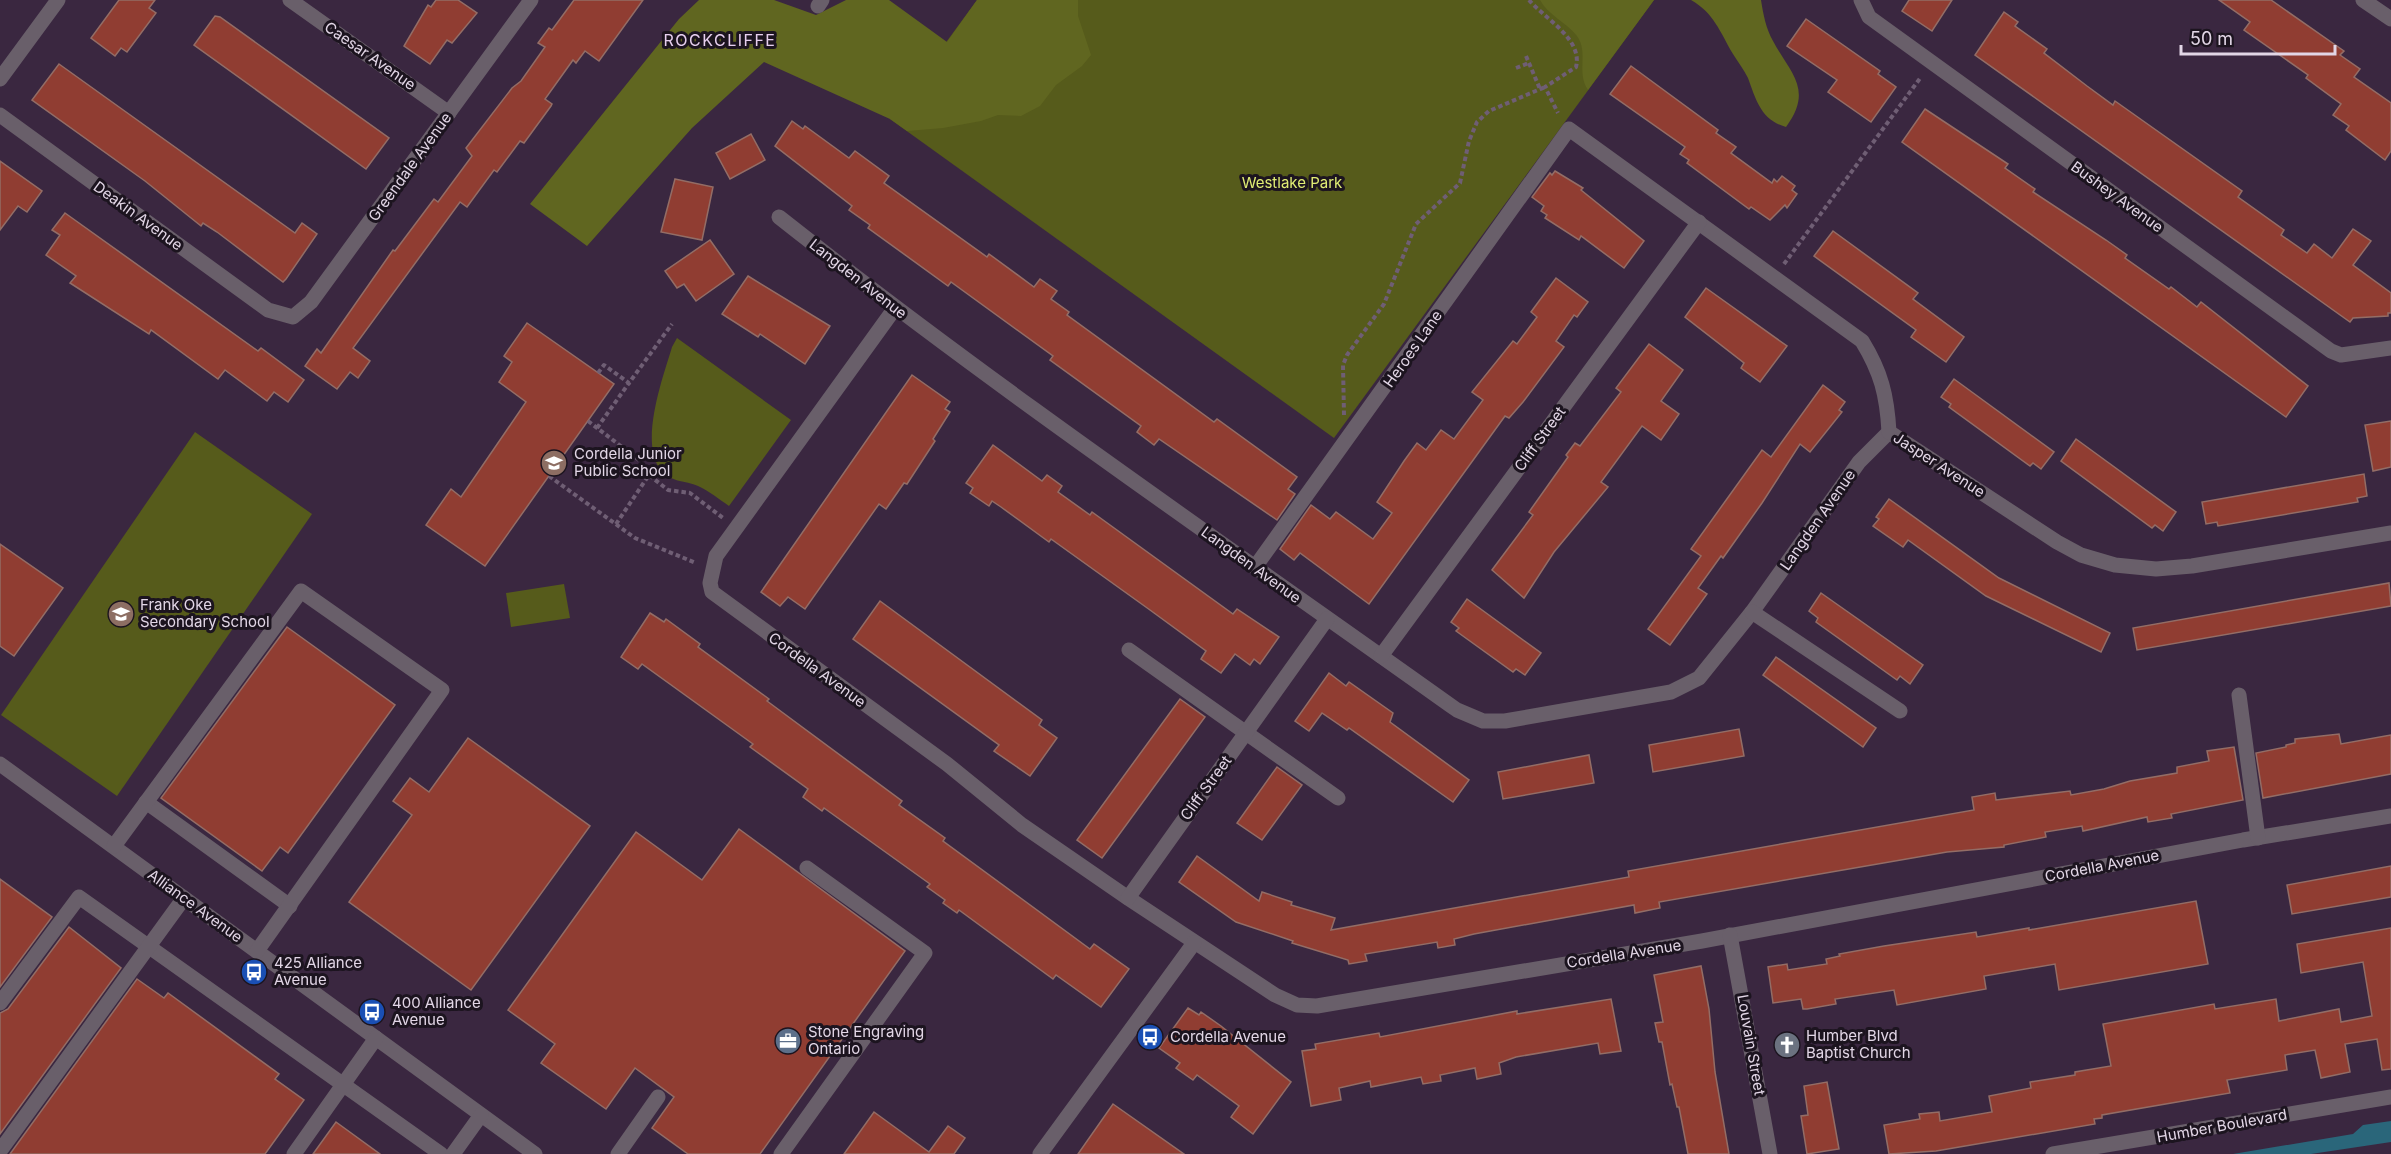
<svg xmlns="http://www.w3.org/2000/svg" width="2391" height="1154" font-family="Inter,sans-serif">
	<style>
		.green { fill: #565b1b }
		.forest { fill: #606620 }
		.water { fill: #2a667a }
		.building { fill: #903d32; stroke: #936d66; stroke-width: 1.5 }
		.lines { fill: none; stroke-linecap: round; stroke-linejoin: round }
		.path { stroke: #6f5e74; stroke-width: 4; stroke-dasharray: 4.5 3; stroke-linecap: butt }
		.minor { stroke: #695f6a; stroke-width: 15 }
		.labels { text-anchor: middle; stroke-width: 6; stroke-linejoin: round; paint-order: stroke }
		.street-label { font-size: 15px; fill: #e2d6e6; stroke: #1c141f }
		.park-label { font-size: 15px; fill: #e1ed74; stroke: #1c141f }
		.poi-label { font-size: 15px; fill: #e2d6e6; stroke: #1c141f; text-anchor: start }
		.neighbourhood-label { font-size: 16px; letter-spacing: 1.5px; fill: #e7cfee; stroke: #1c141f }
	</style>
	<rect width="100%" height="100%" fill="#3a2740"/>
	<g class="green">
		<polygon points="977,0 1654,0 1334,438 890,119"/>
		<path d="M677,338L791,420L729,506C719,499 709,491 698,486C690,482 679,482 671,478C632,459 663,378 672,347Z"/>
		<polygon points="195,432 312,514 117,796 1,715"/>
		<polygon points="564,584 570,618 511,627 506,593"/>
	</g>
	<g class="forest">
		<polygon points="699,0 774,0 816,15 846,0 889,0 947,42 977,0 1078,0 1078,16 1091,55 1082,66 1056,85 1040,106 1021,116 998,115 981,121 943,128 907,131 890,119 764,62 692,128 587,246 530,204 679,19"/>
		<path d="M1540,0H1654L1588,90C1576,72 1589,53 1577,36C1566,22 1548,15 1540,0Z"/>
		<path d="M1691,0H1761C1763,13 1766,29 1773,41C1790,73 1814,89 1786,127C1761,120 1756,100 1748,78C1744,70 1738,62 1733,54C1720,32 1714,13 1691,0Z"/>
	</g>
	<polygon class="water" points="2391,1121 2391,1142 2311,1154 2233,1154 2353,1134 2363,1125"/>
	<g class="building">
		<polygon points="119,0 155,0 149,8 156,13 127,52 121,48 115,56 91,38"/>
		<polygon points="436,0 458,0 477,13 452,43 447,40 430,64 404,46 428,5 431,7"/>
		<polygon points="574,0 643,0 599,61 585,51 576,63 573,60 545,99 552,104 551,106 524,143 520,141 497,172 494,170 467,207 460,202 353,348 370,361 358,378 350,372 337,389 305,366 317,349 321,353 393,250 395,251 434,199 438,202 472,156 466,148 512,88 521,81 545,47 538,43 549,28 552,30"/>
		<polygon points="1909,0 1952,0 1932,31 1902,11"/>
		<polygon points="2219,0 2271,0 2344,51 2340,55 2360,69 2354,77 2391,103 2391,151 2385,160 2346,130 2349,126 2333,115 2341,104 2306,78 2308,75 2244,30 2250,22"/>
		<polygon points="2004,12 2018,22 2015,26 2047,49 2044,53 2087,86 2113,105 2115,101 2242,191 2238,197 2284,230 2281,235 2307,253 2314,244 2332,258 2353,229 2371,241 2353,265 2391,293 2391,313 2388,313 2388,316 2353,318 2350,322 1975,55"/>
		<polygon points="215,16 220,17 389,138 366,169 194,45"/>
		<polygon points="1806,19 1880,71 1878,74 1896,87 1871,122 1828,92 1837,80 1787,46"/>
		<polygon points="59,64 295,233 302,223 317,234 286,279 283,282 217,232 203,223 201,226 145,181 32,100"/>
		<polygon points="1631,66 1718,130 1716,133 1736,147 1731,153 1772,183 1774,179 1777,182 1782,176 1795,186 1792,190 1797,194 1787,208 1785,205 1770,220 1751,207 1749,209 1687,163 1689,160 1680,154 1685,147 1610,94"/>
		<polygon points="1925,109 2008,164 2005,168 2035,189 2033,192 2106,240 2127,255 2125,258 2169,289 2171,287 2197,307 2201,302 2308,386 2286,417 1902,142"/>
		<polygon points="792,121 803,129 805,126 849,158 855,151 889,176 884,183 987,257 989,254 1034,287 1040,279 1057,291 1051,299 1069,312 1067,315 1214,422 1217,419 1297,477 1288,489 1295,494 1277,520 1159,439 1154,445 1137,432 1141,426 1050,360 1053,356 951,282 948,286 868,228 870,225 849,210 852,206 775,146"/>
		<polygon points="751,134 765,160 730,179 716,153"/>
		<polygon points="0,161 42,191 27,212 18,206 0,230"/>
		<polygon points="1555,171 1583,188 1581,190 1644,241 1624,268 1581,236 1579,240 1545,218 1547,215 1541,211 1544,206 1532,197 1550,173 1552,175"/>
		<polygon points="675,179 713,187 702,240 661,232"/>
		<polygon points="65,213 258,351 261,348 304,380 288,402 274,392 267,401 225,370 218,379 151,330 149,334 70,283 76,276 46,255 60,235 52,230"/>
		<polygon points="1833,231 1918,293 1913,299 1964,337 1946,362 1911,337 1916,330 1814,256"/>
		<polygon points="710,240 734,274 696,301 684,284 677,288 665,271"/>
		<polygon points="748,276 830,326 805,364 760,334 758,337 722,314"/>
		<polygon points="1556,278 1588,302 1577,317 1574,315 1556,341 1564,347 1523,402 1509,418 1505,416 1369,604 1300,553 1294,560 1280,549 1311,505 1330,519 1336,512 1373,539 1392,513 1377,502 1404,461 1417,443 1426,450 1441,430 1454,439 1483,400 1472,392 1513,341 1517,344 1537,317 1531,312"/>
		<polygon points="1706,288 1787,346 1760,382 1741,368 1744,363 1685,317"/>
		<polygon points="527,323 614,384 485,566 426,525 451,489 461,497 526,402 499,382 512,362 504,356"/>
		<polygon points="1649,344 1683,370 1661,401 1679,414 1661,440 1642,426 1601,482 1608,487 1554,552 1524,598 1492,570 1533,515 1529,512 1568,457 1566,455 1575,443 1580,446 1621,392 1616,388"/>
		<polygon points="912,375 950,402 945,409 950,412 933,439 935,441 907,484 904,483 886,509 879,504 805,609 788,597 780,606 761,592"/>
		<polygon points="1954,379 2054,452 2041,469 2033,463 2030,466 1949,407 1951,404 1941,397"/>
		<polygon points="1823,385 1845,402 1839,410 1842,412 1810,452 1800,444 1762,503 1723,558 1721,556 1698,588 1707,594 1670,645 1648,629 1701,556 1691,549 1762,450 1771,457"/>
		<polygon points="2391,421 2391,467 2373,471 2365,425"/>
		<polygon points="2076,439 2176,512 2163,531 2155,525 2152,528 2061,461"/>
		<polygon points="993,445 1042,481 1047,475 1062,486 1058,492 1090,515 1092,512 1233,614 1237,609 1279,637 1260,664 1254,659 1250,665 1235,654 1221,673 1201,659 1206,651 1150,610 1051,539 1049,542 1001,507 992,501 989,506 970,493 973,488 966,483"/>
		<polygon points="2364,474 2367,496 2357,498 2358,502 2218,526 2217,522 2206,524 2202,502"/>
		<polygon points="1889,499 1999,578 2110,633 2101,652 1986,596 1908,540 1903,547 1873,526 1879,519 1876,517"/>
		<polygon points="0,544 63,588 14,656 0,646"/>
		<polygon points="2389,583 2391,606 2137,650 2133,628"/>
		<polygon points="1821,593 1923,665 1910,684 1900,676 1897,680 1816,622 1818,618 1809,611"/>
		<polygon points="1467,599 1541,653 1525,675 1516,669 1513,672 1456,631 1459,628 1451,622"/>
		<polygon points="880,601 1042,720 1039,725 1057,738 1030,776 994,751 999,745 853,639"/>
		<polygon points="650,613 664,622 666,619 700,644 698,647 769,699 767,701 902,801 899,805 945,838 943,841 1090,949 1094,944 1129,969 1101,1007 1056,975 1053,979 959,910 957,913 943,903 945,900 927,887 930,884 824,808 822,811 803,797 808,789 750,747 753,744 642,664 638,669 621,657"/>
		<polygon points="287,627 395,705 288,853 280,847 262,871 161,798"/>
		<polygon points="1776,657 1876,728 1863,747 1763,675"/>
		<polygon points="1329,673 1346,686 1349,682 1393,713 1390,722 1469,780 1453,802 1349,728 1347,730 1322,713 1309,731 1295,721"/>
		<polygon points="1180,699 1205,717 1102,858 1077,840"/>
		<polygon points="1739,729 1744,756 1653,772 1649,745"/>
		<polygon points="2339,734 2341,744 2391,735 2391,774 2263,798 2256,753 2286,747 2286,745 2295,743 2295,739"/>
		<polygon points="468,738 590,826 471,990 349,902 412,815 393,801 410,778 429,792"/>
		<polygon points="2234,747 2243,800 2171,814 2172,818 2148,822 2147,817 2083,831 2082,826 2045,832 2046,837 2004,845 2004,847 1947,852 1659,902 1660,908 1635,913 1634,905 1474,934 1454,939 1455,945 1438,948 1437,942 1365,954 1367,961 1349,964 1348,960 1292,943 1293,941 1236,922 1179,882 1197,856 1259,901 1262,892 1292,902 1291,905 1335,918 1331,930 1629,877 1628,871 1974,810 1972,797 1995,793 1996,800 2070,791 2071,795 2104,789 2130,781 2177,773 2177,767 2209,761 2207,751"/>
		<polygon points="1589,755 1594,783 1503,799 1498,772"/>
		<polygon points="1277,767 1302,785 1262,840 1237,823"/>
		<polygon points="739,829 905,951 760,1154 688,1154 652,1128 674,1097 635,1068 606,1109 541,1063 555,1044 508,1010 636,832 702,880"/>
		<polygon points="2391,866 2391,897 2292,914 2287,885"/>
		<polygon points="0,879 52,917 0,987"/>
		<polygon points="2196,901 2208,964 2059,990 2055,964 1984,976 1986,989 1897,1005 1894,990 1835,999 1836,1004 1807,1009 1803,1009 1801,999 1773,1003 1768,967 1787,964 1788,970 1827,964 1826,959 1840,956 1839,954 1884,946 1976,932 1977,937 2029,928 2029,930"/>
		<polygon points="69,927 121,968 0,1134 0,1013 8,1009"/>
		<polygon points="2391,928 2391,1069 2382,1070 2377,1039 2345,1044 2350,1072 2321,1078 2315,1050 2285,1055 2287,1070 2227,1080 2230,1093 2102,1115 2102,1118 2094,1119 2095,1124 1936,1151 1889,1154 1884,1125 1920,1119 1919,1114 1939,1112 1940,1121 1992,1112 1989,1096 2031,1088 2030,1082 2075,1075 2075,1072 2111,1066 2103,1024 2214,1004 2215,1009 2276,999 2279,1021 2339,1009 2341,1022 2372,1016 2363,962 2301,973 2297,944"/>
		<polygon points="1701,966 1709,1009 1715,1072 1729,1154 1688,1154 1679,1107 1677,1107 1672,1084 1670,1085 1662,1042 1659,1042 1655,1023 1663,1022 1654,975"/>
		<polygon points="137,979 164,998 168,993 279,1074 275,1079 304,1100 265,1154 10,1154"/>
		<polygon points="1611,999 1621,1051 1600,1054 1598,1043 1516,1057 1499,1063 1501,1074 1477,1079 1475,1068 1440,1075 1441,1081 1423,1084 1421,1077 1371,1087 1370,1081 1339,1088 1341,1100 1311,1106 1302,1051 1316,1049 1315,1044 1379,1033 1380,1037 1517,1011 1517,1014"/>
		<polygon points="1188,1008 1199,1015 1201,1012 1221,1026 1291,1082 1253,1134 1231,1117 1239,1106 1197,1075 1193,1080 1176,1068 1180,1063 1159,1048"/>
		<polygon points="1827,1082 1839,1149 1807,1154 1801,1116 1808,1115 1804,1086"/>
		<polygon points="1113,1104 1184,1154 1078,1154"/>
		<polygon points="874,1112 929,1152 948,1126 965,1138 954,1154 844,1154"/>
		<polygon points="336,1122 380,1154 313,1154"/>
	</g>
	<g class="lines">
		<g class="path">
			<path d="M1529,0C1545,19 1583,39 1576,67L1545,87L1558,113"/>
			<polyline points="1526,56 1540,89"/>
			<polyline points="1516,68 1529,63"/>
			<polyline points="1784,264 1921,77"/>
			<polyline points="598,373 604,365 629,383 672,324"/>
			<polyline points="1344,415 1343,365 1347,355 1384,304 1416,224 1460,183 1469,141 1477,122 1489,111 1545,87"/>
			<polyline points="588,421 639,460 649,475 668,490 690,493 723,518"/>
			<polyline points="597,428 629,383"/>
			<polyline points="549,476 635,538 696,563"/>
			<polyline points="616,524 649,475"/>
		</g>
		<g class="minor">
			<polyline points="290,0 449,113"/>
			<polyline points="1861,0 1869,17 2331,351 2341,355 2391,348"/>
			<polyline points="2363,0 2391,19"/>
			<polyline points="818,6 822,0"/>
			<polyline points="0,79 58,0"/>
			<polyline points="0,115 268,310 293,317 311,302 531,0"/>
			<path d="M779,217C998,390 1230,548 1457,710L1483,721H1505L1671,692L1699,678L1752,612L1859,462L1889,432"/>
			<polyline points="895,308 716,556 710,583 712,592 947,764 1022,825 1128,898 1275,995 1297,1005 1317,1006 1702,941 2243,840 2391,816"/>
			<polyline points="1889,432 2057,542 2081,555 2115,565 2156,569 2192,566 2391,533"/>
			<path d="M1255,567L1569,129L1862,341C1881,372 1887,395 1889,432"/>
			<polyline points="1752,612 1900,711"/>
			<polyline points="1129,650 1338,798"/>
			<polyline points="1381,656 1699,222"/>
			<polyline points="2239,695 2258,838"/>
			<polyline points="0,764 535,1154"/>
			<polyline points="146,802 290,906"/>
			<polyline points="114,846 301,591 442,690 257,951"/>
			<polyline points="1128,898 1327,619"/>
			<polyline points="1730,935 1770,1154"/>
			<polyline points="0,1003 79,897 441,1154"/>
			<polyline points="0,1151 184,898"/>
			<polyline points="294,1154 376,1038"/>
			<polyline points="453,1154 481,1115"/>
			<polyline points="618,1154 658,1097"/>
			<polyline points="781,1154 925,953 807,868"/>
			<polyline points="1040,1154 1194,943"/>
			<polyline points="2053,1154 2391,1097"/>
		</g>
	</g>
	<defs>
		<symbol id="school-disc" viewBox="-11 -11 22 22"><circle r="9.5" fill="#8d6e63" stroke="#1c141f"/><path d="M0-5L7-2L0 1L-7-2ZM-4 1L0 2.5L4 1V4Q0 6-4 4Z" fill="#fff"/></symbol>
		<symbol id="bus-disc" viewBox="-11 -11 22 22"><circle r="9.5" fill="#1a4fb4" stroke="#1c141f"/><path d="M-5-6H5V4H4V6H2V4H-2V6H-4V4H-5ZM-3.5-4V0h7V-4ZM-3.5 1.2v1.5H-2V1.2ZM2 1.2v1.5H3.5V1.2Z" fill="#fff"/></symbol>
		<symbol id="office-disc" viewBox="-11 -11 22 22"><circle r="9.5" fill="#5c6f8a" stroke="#1c141f"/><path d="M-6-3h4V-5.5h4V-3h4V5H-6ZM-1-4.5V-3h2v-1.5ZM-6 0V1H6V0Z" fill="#fff"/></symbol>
		<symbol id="church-disc" viewBox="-11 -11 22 22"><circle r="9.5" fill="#6b7280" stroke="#1c141f"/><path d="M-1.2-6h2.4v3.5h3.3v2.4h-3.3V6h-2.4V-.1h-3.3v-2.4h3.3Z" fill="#fff"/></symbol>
	</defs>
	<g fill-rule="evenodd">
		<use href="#school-disc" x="539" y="448" width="30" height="30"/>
		<use href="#school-disc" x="106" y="599" width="30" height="30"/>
		<use href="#bus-disc" x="239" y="957" width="30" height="30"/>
		<use href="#bus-disc" x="357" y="997" width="30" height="30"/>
		<use href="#bus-disc" x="1135" y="1022" width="30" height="30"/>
		<use href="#office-disc" x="773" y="1026" width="30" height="30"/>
		<use href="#church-disc" x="1772" y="1030" width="30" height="30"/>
	</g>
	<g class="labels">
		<g class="street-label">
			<text transform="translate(370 56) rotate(35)" y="5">Caesar Avenue</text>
			<text transform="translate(410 167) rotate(-54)" y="5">Greendale Avenue</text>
			<text transform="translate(2117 197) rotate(36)" y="5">Bushey Avenue</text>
			<text transform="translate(138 216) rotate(36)" y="5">Deakin Avenue</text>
			<text transform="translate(858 279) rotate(38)" y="5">Langden Avenue</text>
			<text transform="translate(1413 349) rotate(-55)" y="5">Heroes Lane</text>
			<text transform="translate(1540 439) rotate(-54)" y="5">Cliff Street</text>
			<text transform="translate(1939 465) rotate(33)" y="5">Jasper Avenue</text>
			<text transform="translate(1818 520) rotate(-55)" y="5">Langden Avenue</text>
			<text transform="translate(1251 565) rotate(36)" y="5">Langden Avenue</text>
			<text transform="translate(817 670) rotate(36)" y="5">Cordella Avenue</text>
			<text transform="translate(1206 788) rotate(-54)" y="5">Cliff Street</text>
			<text transform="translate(2102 866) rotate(-11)" y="5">Cordella Avenue</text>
			<text transform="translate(195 906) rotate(36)" y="5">Alliance Avenue</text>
			<text transform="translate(1624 954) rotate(-9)" y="5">Cordella Avenue</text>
			<text transform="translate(1751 1045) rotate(80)" y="5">Louvain Street</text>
			<text transform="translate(2222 1126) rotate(-10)" y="5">Humber Boulevard</text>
		</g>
		<g class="park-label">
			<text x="1292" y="188">Westlake Park</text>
		</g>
		<g class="poi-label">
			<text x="574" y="459">Cordella Junior<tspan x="574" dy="17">Public School</tspan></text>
			<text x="140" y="610">Frank Oke<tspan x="140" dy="17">Secondary School</tspan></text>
			<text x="274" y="968">425 Alliance<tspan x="274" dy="17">Avenue</tspan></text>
			<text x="392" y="1008">400 Alliance<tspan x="392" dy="17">Avenue</tspan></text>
			<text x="808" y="1037">Stone Engraving<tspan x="808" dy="17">Ontario</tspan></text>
			<text x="1806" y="1041">Humber Blvd<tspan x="1806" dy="17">Baptist Church</tspan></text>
			<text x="1170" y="1042">Cordella Avenue</text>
		</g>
		<g class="neighbourhood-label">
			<text x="720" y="46">ROCKCLIFFE</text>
		</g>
	</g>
	<path d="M2181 45v9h154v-9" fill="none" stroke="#e2d6e6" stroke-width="3"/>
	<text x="2190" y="45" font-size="18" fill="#e2d6e6" stroke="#1c141f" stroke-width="4.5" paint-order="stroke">50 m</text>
</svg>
